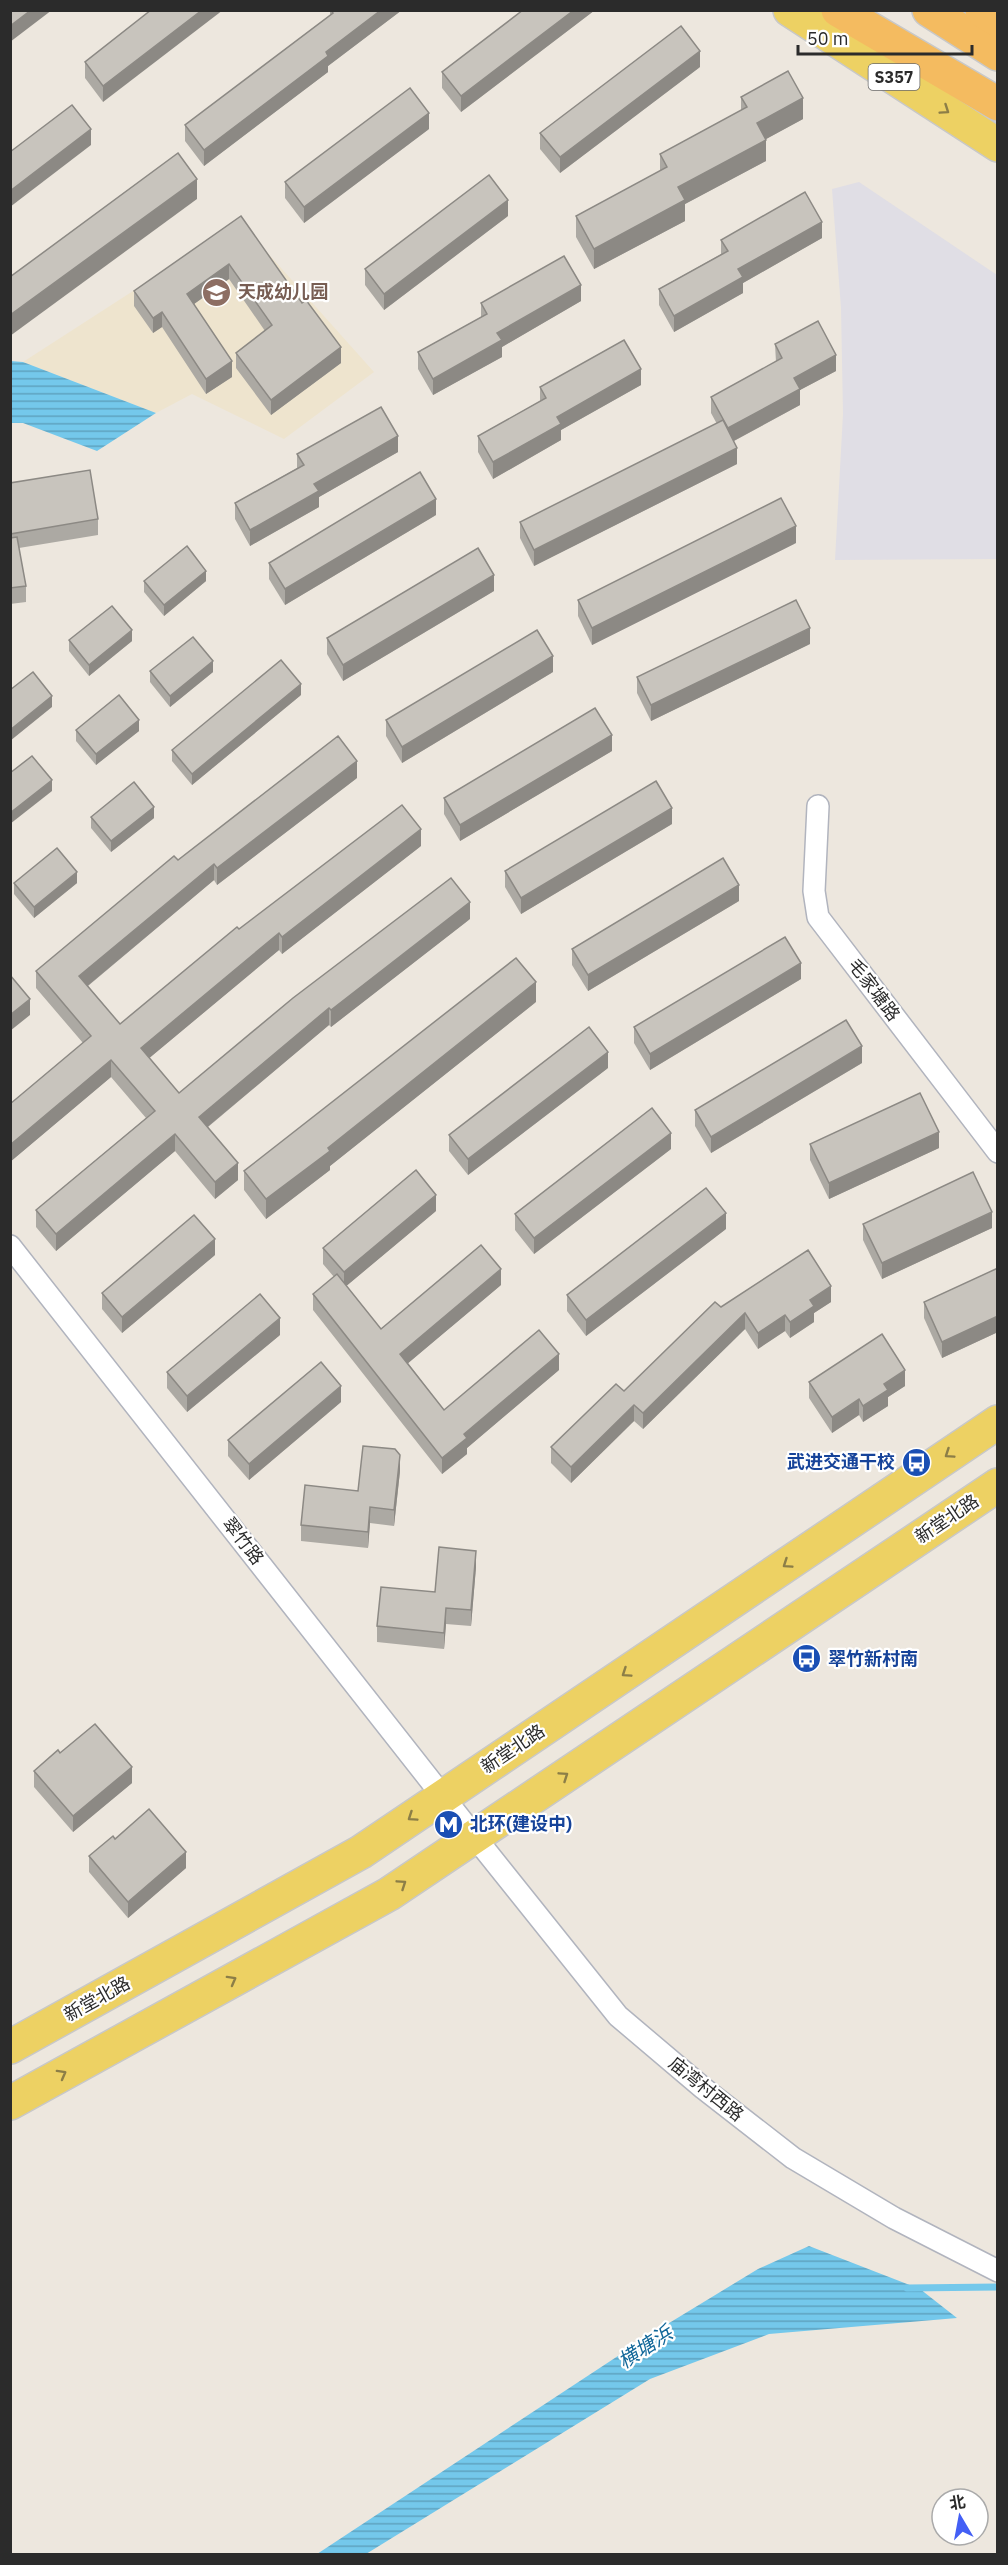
<svg xmlns="http://www.w3.org/2000/svg" width="1008" height="2565" font-family="'IBM Plex Sans','Noto Sans SC',sans-serif">
	<style>
		.industrial { fill: #e0dee5 }
		.education { fill: #eee4ce }
		.water { fill: url(#water-rules) }
		.lines { fill: none; stroke-linecap: round; stroke-linejoin: round }
		.stream { stroke: #74c8eb; stroke-width: 7 }
		.minor-casing { stroke: #b1b4be; stroke-width: 24 }
		.primary-casing { stroke: #c8c8c8; stroke-width: 36 }
		.trunk-casing { stroke: #c8c8c8; stroke-width: 36 }
		.minor { stroke: #fff; stroke-width: 21 }
		.primary { stroke: #edd163; stroke-width: 33 }
		.trunk { stroke: #f4bb60; stroke-width: 33 }
		.wall { fill: #aca9a3 }
		.shaded-wall { fill: #8c8984 }
		.building { fill: #c8c4bd; stroke: #8c8984; stroke-width: 1.5 }
		.oneway { stroke: #8c7e47 }
		.labels { text-anchor: middle; stroke-width: 4.5; stroke-linejoin: round; paint-order: stroke }
		.shield { fill: #fff; stroke: #6b6b6b; stroke-width: 1.5 }
		.shield-label { font-size: 16px; font-weight: bold; fill: #2b2b2b }
		.education-label { font-size: 18px; font-weight: bold; fill: #785e54; stroke: #fff; text-anchor: start }
		.street-label { font-size: 18px; fill: #2b2b2b; stroke: #fff }
		.transit-label { font-size: 18px; font-weight: bold; fill: #164399; stroke: #fff; text-anchor: start }
		.water-label { font-size: 20px; font-style: italic; fill: #116799; stroke: #fff }
	</style>
	<defs>
		<pattern id="water-rules" width="6" height="5" patternUnits="userSpaceOnUse" patternTransform="scale(1.5)"><rect width="6" height="5" fill="#74c8eb"/><path d="M0 2.5h6" fill="none" stroke="#5fa3bf"/></pattern>
	</defs>
	<rect width="100%" height="100%" fill="#ede7de"/>
	<polygon class="industrial" points="859,182 997,275 997,559 835,560 843,414 841,308 832,189"/>
	<polygon class="education" points="240,222 374,372 284,439 192,394 156,413 23,362"/>
	<g class="water">
		<polygon points="10,361 23,362 156,413 97,451 23,423 11,423"/>
		<polygon points="809,2246 920,2289 957,2318 769,2334 650,2379 366,2554 317,2554 656,2331 758,2269"/>
	</g>
	<g class="lines">
		<polyline class="stream" points="907,2288 998,2287"/>
		<defs>
			<g id="minor">
				<polyline points="818,806 814,891 818,917 998,1152"/>
				<polyline points="10,1246 474,1836 618,2016 703,2088 793,2158 894,2218 998,2271"/>
			</g>
			<g id="primary">
				<polyline points="790,10 998,145"/>
				<polyline points="10,2047 361,1852 998,1422"/>
				<polyline points="10,2103 389,1894 998,1485"/>
			</g>
			<g id="trunk">
				<polyline points="838,10 998,104"/>
				<polyline points="929,10 998,54"/>
				<polyline points="982,10 998,20"/>
			</g>
		</defs>
		<use href="#minor" class="minor-casing"/>
		<use href="#primary" class="primary-casing"/>
		<use href="#trunk" class="trunk-casing"/>
		<use href="#minor" class="minor"/>
		<use href="#primary" class="primary"/>
		<use href="#trunk" class="trunk"/>
	</g>
	<g class="wall">
		<polygon points="151,10 103,102 85,78 85,62"/>
		<polygon points="330,10 402,10 328,66 328,72 204,166 185,141 185,125 330,15"/>
		<polygon points="523,10 595,10 461,112 442,88 442,72"/>
		<polygon points="700,67 560,173 540,149 540,133"/>
		<polygon points="741,97 803,119 766,139 766,161 685,204 685,221 594,269 576,237 576,216 660,171 660,154 741,111"/>
		<polygon points="429,129 304,223 285,198 285,182"/>
		<polygon points="241,216 341,363 271,415 236,368 236,353 265,331 229,279 194,304 232,377 206,394 162,327 153,333 134,306 134,291"/>
		<polygon points="508,216 384,310 365,285 365,269"/>
		<polygon points="822,238 743,283 743,293 674,332 659,305 659,289 721,254 721,240"/>
		<polygon points="581,301 502,347 502,357 433,395 418,369 418,352 481,317 481,303"/>
		<polygon points="775,344 836,371 800,390 800,405 734,441 737,464 534,566 520,538 520,522 717,424 711,413 711,397 776,362"/>
		<polygon points="641,385 561,430 561,440 493,479 478,452 478,436 540,401 540,387"/>
		<polygon points="398,452 319,497 319,507 250,546 235,519 235,503 297,468 297,454"/>
		<polygon points="10,483 98,519 98,535 19,548 26,586 26,602 10,604"/>
		<polygon points="436,515 285,605 269,579 269,563"/>
		<polygon points="796,543 592,645 578,616 578,600"/>
		<polygon points="144,581 206,581 164,616 144,592"/>
		<polygon points="494,591 343,681 327,654 327,638"/>
		<polygon points="69,640 132,641 89,676 69,651"/>
		<polygon points="810,644 651,721 637,693 637,677"/>
		<polygon points="150,671 213,672 170,707 150,682"/>
		<polygon points="553,672 402,763 386,736 386,720"/>
		<polygon points="301,695 192,785 172,761 172,750"/>
		<polygon points="76,730 139,731 96,765 76,741"/>
		<polygon points="612,751 460,841 444,814 444,798"/>
		<polygon points="357,778 217,885 214,880 88,986 120,1024 239,929 421,846 282,954 279,950 149,1058 179,1093 470,919 331,1027 329,1025 208,1127 238,1180 215,1199 175,1151 56,1251 36,1227 36,1210 146,1118 111,1077 10,1162 10,1104 83,1043 36,988 36,971 178,860"/>
		<polygon points="91,817 154,818 111,852 91,828"/>
		<polygon points="672,824 521,914 505,887 505,871"/>
		<polygon points="14,883 77,883 34,918 14,894"/>
		<polygon points="739,901 588,991 572,965 572,949"/>
		<polygon points="801,979 650,1070 634,1043 634,1027"/>
		<polygon points="536,1002 330,1166 330,1170 266,1219 244,1190 244,1171"/>
		<polygon points="862,1063 711,1153 695,1126 695,1110"/>
		<polygon points="608,1068 468,1175 449,1151 449,1135"/>
		<polygon points="810,1144 939,1148 829,1199 810,1160"/>
		<polygon points="671,1149 534,1254 515,1230 515,1214"/>
		<polygon points="436,1211 346,1286 381,1329 501,1285 408,1363 444,1410 559,1370 467,1448 467,1454 442,1474 313,1310 313,1294 334,1277 323,1264 323,1248"/>
		<polygon points="863,1224 992,1228 882,1279 863,1240"/>
		<polygon points="726,1229 586,1336 567,1311 567,1295"/>
		<polygon points="215,1255 122,1333 102,1309 102,1293"/>
		<polygon points="998,1268 998,1332 942,1358 924,1318 924,1302"/>
		<polygon points="831,1302 814,1313 814,1322 790,1338 785,1331 758,1349 745,1329 643,1429 634,1421 571,1483 551,1463 551,1447 624,1391 721,1307"/>
		<polygon points="280,1335 187,1412 167,1388 167,1372"/>
		<polygon points="809,1382 905,1386 888,1397 888,1406 863,1422 859,1415 832,1433 809,1398"/>
		<polygon points="341,1402 249,1480 228,1456 228,1440"/>
		<polygon points="400,1471 394,1526 370,1523 368,1548 301,1541 301,1525 358,1491"/>
		<polygon points="476,1567 471,1626 446,1624 444,1649 377,1642 377,1626"/>
		<polygon points="60,1753 132,1783 73,1832 34,1787 34,1771"/>
		<polygon points="115,1839 186,1868 128,1918 89,1872 89,1856"/>
	</g>
	<g class="shaded-wall">
		<polygon points="31,10 52,10 10,42 10,26"/>
		<polygon points="202,10 223,10 103,102 103,86"/>
		<polygon points="381,10 402,10 328,66 328,72 204,166 204,150 326,52"/>
		<polygon points="574,10 595,10 461,112 461,96"/>
		<polygon points="700,51 700,67 560,173 560,157"/>
		<polygon points="803,98 803,119 757,144 757,123"/>
		<polygon points="429,113 429,129 304,223 304,207"/>
		<polygon points="91,129 91,145 10,207 10,191"/>
		<polygon points="766,140 766,161 685,204 685,221 594,269 594,249 678,187"/>
		<polygon points="197,179 197,199 10,336 10,315"/>
		<polygon points="508,200 508,216 384,310 384,294"/>
		<polygon points="822,222 822,238 743,283 743,293 674,332 674,316 738,269"/>
		<polygon points="229,264 229,279 187,309 187,294"/>
		<polygon points="581,285 581,301 502,347 502,357 433,395 433,379 497,333"/>
		<polygon points="162,312 162,327 153,333 153,318"/>
		<polygon points="341,347 341,363 271,415 271,400"/>
		<polygon points="836,355 836,371 800,390 800,405 728,444 728,428 794,378"/>
		<polygon points="232,361 232,377 206,394 206,379"/>
		<polygon points="641,369 641,385 561,430 561,440 493,479 493,462 557,417"/>
		<polygon points="398,436 398,452 319,497 319,507 250,546 250,530 314,484"/>
		<polygon points="737,448 737,464 534,566 534,550"/>
		<polygon points="436,499 436,515 285,605 285,589"/>
		<polygon points="796,526 796,543 592,645 592,628"/>
		<polygon points="206,571 206,581 164,616 164,605"/>
		<polygon points="494,575 494,591 343,681 343,665"/>
		<polygon points="810,628 810,644 651,721 651,705"/>
		<polygon points="132,630 132,641 89,676 89,665"/>
		<polygon points="553,656 553,672 402,763 402,747"/>
		<polygon points="213,661 213,672 170,707 170,696"/>
		<polygon points="301,684 301,695 192,785 192,774"/>
		<polygon points="52,696 52,707 10,741 10,730"/>
		<polygon points="139,720 139,731 96,765 96,754"/>
		<polygon points="612,735 612,751 460,841 460,825"/>
		<polygon points="357,761 357,778 217,885 217,868"/>
		<polygon points="52,780 52,791 10,824 10,813"/>
		<polygon points="154,807 154,818 111,852 111,841"/>
		<polygon points="672,808 672,824 521,914 521,898"/>
		<polygon points="421,829 421,846 282,954 282,937"/>
		<polygon points="214,864 214,880 79,993 79,976"/>
		<polygon points="77,872 77,883 34,918 34,907"/>
		<polygon points="739,885 739,901 588,991 588,975"/>
		<polygon points="470,902 470,919 331,1027 331,1010"/>
		<polygon points="279,933 279,950 141,1065 141,1048"/>
		<polygon points="801,963 801,979 650,1070 650,1054"/>
		<polygon points="536,982 536,1002 330,1166 330,1170 266,1219 266,1199 328,1148"/>
		<polygon points="30,999 30,1015 10,1031 10,1015"/>
		<polygon points="329,1008 329,1025 199,1134 199,1117"/>
		<polygon points="862,1046 862,1063 711,1153 711,1137"/>
		<polygon points="608,1052 608,1068 468,1175 468,1159"/>
		<polygon points="111,1060 111,1077 10,1162 10,1145"/>
		<polygon points="939,1132 939,1148 829,1199 829,1183"/>
		<polygon points="671,1133 671,1149 534,1254 534,1238"/>
		<polygon points="175,1134 175,1151 56,1251 56,1234"/>
		<polygon points="238,1163 238,1180 215,1199 215,1182"/>
		<polygon points="436,1195 436,1211 344,1288 344,1272"/>
		<polygon points="992,1212 992,1228 882,1279 882,1263"/>
		<polygon points="726,1213 726,1229 586,1336 586,1320"/>
		<polygon points="215,1239 215,1255 122,1333 122,1317"/>
		<polygon points="501,1269 501,1285 400,1370 400,1354"/>
		<polygon points="831,1286 831,1302 814,1313 814,1322 790,1338 790,1322 810,1300"/>
		<polygon points="745,1313 745,1329 643,1429 643,1413"/>
		<polygon points="785,1315 785,1331 758,1349 758,1333"/>
		<polygon points="998,1316 998,1332 942,1358 942,1342"/>
		<polygon points="280,1318 280,1335 187,1412 187,1396"/>
		<polygon points="559,1354 559,1370 467,1448 467,1454 442,1474 442,1458 464,1434"/>
		<polygon points="905,1370 905,1386 888,1397 888,1406 863,1422 863,1406 884,1384"/>
		<polygon points="341,1386 341,1402 249,1480 249,1464"/>
		<polygon points="859,1399 859,1415 832,1433 832,1417"/>
		<polygon points="634,1405 634,1421 571,1483 571,1467"/>
		<polygon points="400,1455 400,1471 394,1526 394,1510"/>
		<polygon points="370,1507 370,1523 368,1548 368,1532"/>
		<polygon points="476,1551 476,1567 471,1626 471,1610"/>
		<polygon points="446,1608 446,1624 444,1649 444,1633"/>
		<polygon points="132,1767 132,1783 73,1832 73,1816"/>
		<polygon points="186,1852 186,1868 128,1918 128,1902"/>
	</g>
	<g class="building">
		<polygon points="10,10 31,10 10,26"/>
		<polygon points="151,10 202,10 103,86 85,62"/>
		<polygon points="331,10 381,10 326,52 328,56 204,150 185,125 333,13"/>
		<polygon points="523,10 574,10 461,96 442,72"/>
		<polygon points="681,26 700,51 560,157 540,133"/>
		<polygon points="788,71 803,98 757,123 766,140 678,187 685,200 594,249 576,216 667,167 660,154 747,107 741,97"/>
		<polygon points="410,88 429,113 304,207 285,182"/>
		<polygon points="72,105 91,129 10,191 10,152"/>
		<polygon points="178,153 197,179 10,315 10,277"/>
		<polygon points="489,175 508,200 384,294 365,269"/>
		<polygon points="805,192 822,222 738,269 743,277 674,316 659,289 728,251 721,240"/>
		<polygon points="241,216 302,303 306,300 341,347 271,400 236,353 272,325 229,264 187,294 232,361 206,379 162,312 153,318 134,291"/>
		<polygon points="564,256 581,285 497,333 502,340 433,379 418,352 487,314 481,303"/>
		<polygon points="818,321 836,355 794,378 800,389 728,428 711,397 782,358 775,344"/>
		<polygon points="624,340 641,369 557,417 561,424 493,462 478,436 546,398 540,387"/>
		<polygon points="381,407 398,436 314,484 319,491 250,530 235,503 304,465 297,454"/>
		<polygon points="723,420 737,448 534,550 520,522"/>
		<polygon points="90,470 98,519 10,534 10,483"/>
		<polygon points="420,472 436,499 285,589 269,563"/>
		<polygon points="781,498 796,526 592,628 578,600"/>
		<polygon points="17,537 26,586 10,588 10,538"/>
		<polygon points="187,546 206,571 164,605 144,581"/>
		<polygon points="478,548 494,575 343,665 327,638"/>
		<polygon points="796,600 810,628 651,705 637,677"/>
		<polygon points="112,606 132,630 89,665 69,640"/>
		<polygon points="537,630 553,656 402,747 386,720"/>
		<polygon points="193,637 213,661 170,696 150,671"/>
		<polygon points="281,660 301,684 192,774 172,750"/>
		<polygon points="33,672 52,696 10,730 10,690"/>
		<polygon points="119,695 139,720 96,754 76,730"/>
		<polygon points="595,708 612,735 460,825 444,798"/>
		<polygon points="338,736 357,761 217,868 214,864 79,976 120,1024 237,927 239,929 402,805 421,829 282,937 279,933 141,1048 179,1093 293,998 451,878 470,902 331,1010 329,1008 199,1117 238,1163 215,1182 175,1134 56,1234 36,1210 155,1111 111,1060 10,1145 10,1104 91,1036 36,971 174,856 178,860"/>
		<polygon points="32,756 52,780 10,813 10,773"/>
		<polygon points="656,781 672,808 521,898 505,871"/>
		<polygon points="134,782 154,807 111,841 91,817"/>
		<polygon points="57,848 77,872 34,907 14,883"/>
		<polygon points="723,858 739,885 588,975 572,949"/>
		<polygon points="785,937 801,963 650,1054 634,1027"/>
		<polygon points="516,958 536,982 328,1148 330,1151 266,1199 244,1171"/>
		<polygon points="10,975 30,999 10,1015"/>
		<polygon points="846,1020 862,1046 711,1137 695,1110"/>
		<polygon points="589,1027 608,1052 468,1159 449,1135"/>
		<polygon points="920,1093 939,1132 829,1183 810,1144"/>
		<polygon points="652,1108 671,1133 534,1238 515,1214"/>
		<polygon points="416,1170 436,1195 344,1272 323,1248"/>
		<polygon points="973,1172 992,1212 882,1263 863,1224"/>
		<polygon points="706,1188 726,1213 586,1320 567,1295"/>
		<polygon points="194,1215 215,1239 122,1317 102,1293"/>
		<polygon points="481,1245 501,1269 400,1354 444,1410 539,1330 559,1354 464,1434 467,1438 442,1458 313,1294 337,1274 381,1329"/>
		<polygon points="808,1250 831,1286 810,1300 814,1306 790,1322 785,1315 758,1333 745,1313 643,1413 634,1405 571,1467 551,1447 616,1384 624,1391 715,1302 721,1307"/>
		<polygon points="998,1268 998,1316 942,1342 924,1302"/>
		<polygon points="260,1294 280,1318 187,1396 167,1372"/>
		<polygon points="882,1334 905,1370 884,1384 888,1390 863,1406 859,1399 832,1417 809,1382"/>
		<polygon points="321,1362 341,1386 249,1464 228,1440"/>
		<polygon points="363,1446 395,1449 400,1455 394,1510 370,1507 368,1532 301,1525 305,1485 358,1491"/>
		<polygon points="439,1547 476,1551 471,1610 446,1608 444,1633 377,1626 381,1587 435,1592"/>
		<polygon points="95,1724 132,1767 73,1816 34,1771 58,1750 60,1753"/>
		<polygon points="149,1809 186,1852 128,1902 89,1856 113,1836 115,1839"/>
	</g>
	<defs><path id="oneway-chevron" d="M-2-3.5L2.5 0L-2 3.5" fill="none" stroke-width="1.6" stroke-linecap="round" stroke-linejoin="round" transform="scale(1.5)"/></defs>
	<g class="oneway">
		<use href="#oneway-chevron" transform="translate(945 110) rotate(34)"/>
		<use href="#oneway-chevron" transform="translate(949 1454) rotate(146)"/>
		<use href="#oneway-chevron" transform="translate(787 1564) rotate(146)"/>
		<use href="#oneway-chevron" transform="translate(626 1673) rotate(146)"/>
		<use href="#oneway-chevron" transform="translate(564 1776) rotate(-34)"/>
		<use href="#oneway-chevron" transform="translate(412 1817) rotate(146)"/>
		<use href="#oneway-chevron" transform="translate(402 1884) rotate(-34)"/>
		<use href="#oneway-chevron" transform="translate(232 1980) rotate(-29)"/>
		<use href="#oneway-chevron" transform="translate(62 2074) rotate(-29)"/>
	</g>
	<defs>
		<symbol id="school-disc" viewBox="-11 -11 22 22"><circle r="9.5" fill="#8d6e63" stroke="#fff"/><path d="M0-5L7-2L0 1L-7-2ZM-4 1L0 2.5L4 1V4Q0 6-4 4Z" fill="#fff"/></symbol>
		<symbol id="bus-disc" viewBox="-11 -11 22 22"><circle r="9.5" fill="#1a4fb4" stroke="#fff"/><path d="M-5-6H5V4H4V6H2V4H-2V6H-4V4H-5ZM-3.5-4V0h7V-4ZM-3.5 1.2v1.5H-2V1.2ZM2 1.2v1.5H3.5V1.2Z" fill="#fff"/></symbol>
		<symbol id="metro-disc" viewBox="-11 -11 22 22"><circle r="9.5" fill="#1a4fb4" stroke="#fff"/><path d="M-5.5 5V-5H-3L0 0L3-5H5.5V5H3V-.5L0 4L-3-.5V5Z" fill="#fff"/></symbol>
	</defs>
	<g fill-rule="evenodd">
		<use href="#school-disc" x="200" y="276" width="33" height="33"/>
		<use href="#bus-disc" x="900" y="1446" width="33" height="33"/>
		<use href="#bus-disc" x="790" y="1642" width="33" height="33"/>
		<use href="#metro-disc" x="432" y="1808" width="33" height="33"/>
	</g>
	<g class="labels">
		<rect class="shield" x="868.5" y="64" width="51" height="26" rx="4.5"/>
		<g class="shield-label">
			<text x="894" y="83">S357</text>
		</g>
		<g class="education-label">
			<text x="238" y="298">天成幼儿园</text>
		</g>
		<g class="street-label">
			<text transform="translate(874 990) rotate(53)" y="6">毛家塘路</text>
			<text transform="translate(947 1519) rotate(-34)" y="6">新堂北路</text>
			<text transform="translate(243 1541) rotate(52)" y="6">翠竹路</text>
			<text transform="translate(513 1749) rotate(-34)" y="6">新堂北路</text>
			<text transform="translate(97 1999) rotate(-29)" y="6">新堂北路</text>
			<text transform="translate(706 2089) rotate(39)" y="6">庙湾村西路</text>
		</g>
		<g class="transit-label">
			<text x="895" y="1468" text-anchor="end">武进交通干校</text>
			<text x="828" y="1665">翠竹新村南</text>
			<text x="470" y="1830">北环(建设中)</text>
		</g>
		<g class="water-label">
			<text transform="translate(645 2347) rotate(-33)" y="7">横塘浜</text>
		</g>
	</g>
	<rect width="1008" height="2565" fill="none" stroke="#2b2b2b" stroke-width="24"/>
	<g transform="translate(960 2517) rotate(350)"><circle r="28" fill="#ffffff" stroke="#aaaaaa" stroke-width="1.5"/>
	<path d="M0-4.5L10 22L0 15L-10 22Z" fill="#435ff5"/>
	<text y="-9" font-size="16" font-weight="bold" text-anchor="middle" fill="#2b2b2b">北</text>
	</g>
	<path d="M798 45v9h174v-9" fill="none" stroke="#2b2b2b" stroke-width="3"/>
	<text x="807" y="45" font-size="18" fill="#2b2b2b" stroke="#ffffff" stroke-width="4.5" paint-order="stroke">50 m</text>
</svg>
